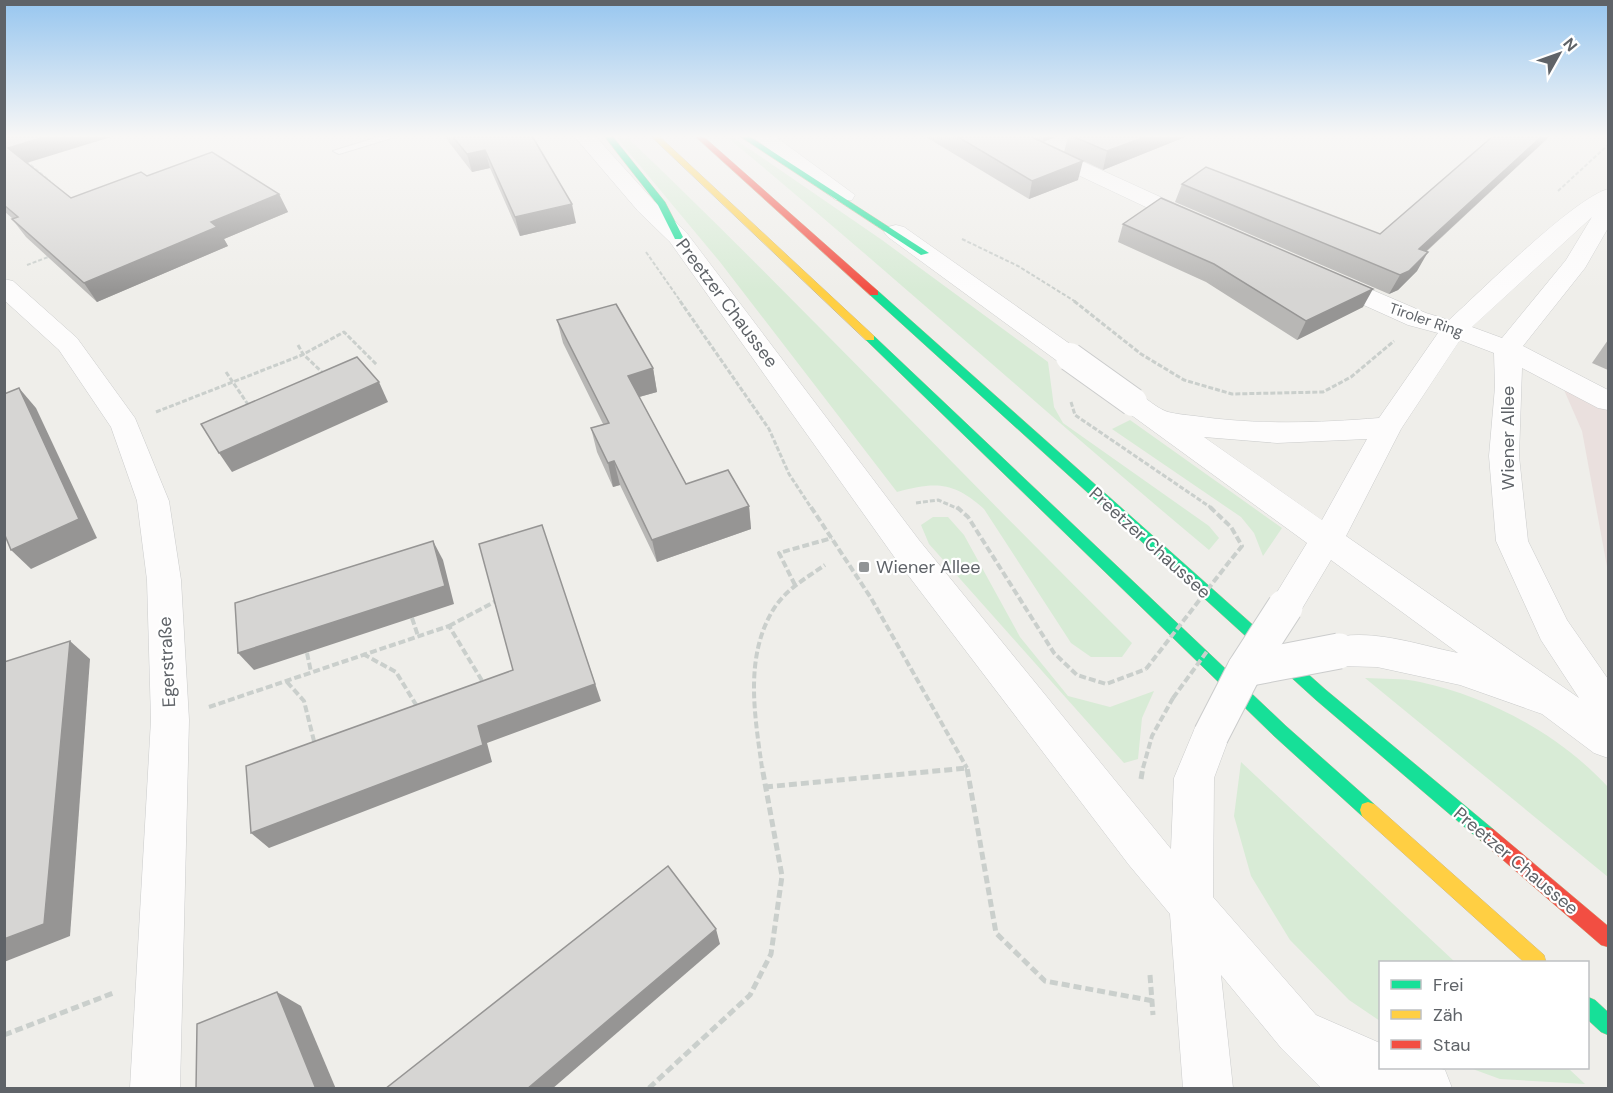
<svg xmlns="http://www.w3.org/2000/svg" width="1613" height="1093" font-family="'DM Sans',sans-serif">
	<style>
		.medical { fill: #eae0de }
		.green { fill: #d8ebd6 }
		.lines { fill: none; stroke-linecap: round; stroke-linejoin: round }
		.lane-casing { stroke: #cbcccc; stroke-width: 2 }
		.street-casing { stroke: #cbcccc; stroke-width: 1 }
		.fast-casing { stroke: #c8b996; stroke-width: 1 }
		.slow-casing { stroke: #c8b996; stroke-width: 1 }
		.jam-casing { stroke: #c8b996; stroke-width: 1 }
		.path-far3 { stroke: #cacfcc; stroke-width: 2; stroke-dasharray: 4 2; stroke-linecap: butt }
		.path-far2 { stroke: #cacfcc; stroke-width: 3; stroke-dasharray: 5 2; stroke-linecap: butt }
		.path-far1 { stroke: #cacfcc; stroke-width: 4; stroke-dasharray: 7 3; stroke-linecap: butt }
		.path { stroke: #cacfcc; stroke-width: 5; stroke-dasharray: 8 4; stroke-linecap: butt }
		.lane { fill: #fdfcfc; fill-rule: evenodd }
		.street { fill: #fdfcfc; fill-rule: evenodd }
		.fast { fill: #16e098; fill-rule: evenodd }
		.slow { fill: #ffcf43; fill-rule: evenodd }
		.jam { fill: #f24e42; fill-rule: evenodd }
		.street-bridge-far1-casing { stroke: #cbcccc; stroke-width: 30; stroke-linecap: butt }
		.street-bridge-casing { stroke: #cbcccc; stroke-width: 37; stroke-linecap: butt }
		.path-bridge { stroke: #cacfcc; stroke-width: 4; stroke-dasharray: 7 3; stroke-linecap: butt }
		.street-bridge-far1 { stroke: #fdfcfc; stroke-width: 28 }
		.street-bridge { stroke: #fdfcfc; stroke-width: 35 }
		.wall { fill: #b8b7b5 }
		.shaded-wall { fill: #969594 }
		.building { fill: #d6d5d3; stroke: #969594; stroke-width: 1.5 }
		.poi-dot { fill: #919496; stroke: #fff; stroke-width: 2 }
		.labels { text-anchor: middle; stroke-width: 4.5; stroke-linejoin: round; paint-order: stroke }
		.far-street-label { font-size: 15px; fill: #5f6368; stroke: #fff }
		.street-label { font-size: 18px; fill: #5f6368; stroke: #fff }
		.poi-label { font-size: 18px; fill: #5f6368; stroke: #fff; text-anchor: start }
	</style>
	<rect width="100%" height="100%" fill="#efeeea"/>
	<polygon class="medical" points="1561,383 1608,410 1608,572 1582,431"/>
	<g class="green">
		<path d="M616,137H627C799,302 962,475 1132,643L1122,657H1091L1071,643L984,509C953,481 935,482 897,492L720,262Z"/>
		<path d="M727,137H732L882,240L1048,362L1054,407L1063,423L1209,526L1219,538L1209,550C1046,414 890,272 727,137Z"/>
		<polygon points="1130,420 1282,528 1263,556 1254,533 1241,517 1112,429"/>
		<polygon points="933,517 948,517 964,535 1020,637 1068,696 1110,707 1154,691 1142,718 1138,759 1124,763 929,544 921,525"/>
		<path d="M1365,678C1383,679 1403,678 1420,682C1490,697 1560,735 1608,787V877Z"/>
		<polygon points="1241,762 1455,962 1380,962 1380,1021 1349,1000 1290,940 1251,876 1234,816"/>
		<polygon points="1470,1068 1568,1068 1585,1084 1500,1079"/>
	</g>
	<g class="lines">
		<defs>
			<polygon id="lane" points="378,137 395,137 339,154 333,151"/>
			<g id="street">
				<polygon points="575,137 596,137 654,201 686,232 919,540 1171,849 1174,778 1197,723 1211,717 1225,723 1230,735 1214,778 1213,897 1316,1015 1380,1043 1380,1068 1438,1068 1445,1070 1452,1088 1321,1088 1282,1049 1221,975 1233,1088 1183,1088 1170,914 1129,865 895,558 670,242 638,211"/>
				<polygon points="753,137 776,137 855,195 852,200 836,200"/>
				<polygon points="1003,137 1029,137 1202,216 1205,221 1202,226 1186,226 1006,141"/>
				<path d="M1608,189V228L1585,268L1523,346L1608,390V410L1598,408L1522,368L1519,456L1528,541L1567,620L1608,679V758L1594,753L1542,714L1460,685L1377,667L1339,666L1326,662L1321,651L1326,640C1367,626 1418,645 1458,653L1331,560L1297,617L1285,621L1273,617L1268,607L1307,543L1123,409L1119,402L1123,395C1144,390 1150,406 1168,412C1176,414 1186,415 1195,416C1256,425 1318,423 1379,418L1438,333L1408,325L1317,284L1314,279L1317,274L1326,272L1335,274L1426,313L1449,320C1480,292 1574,198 1608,189ZM1592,217L1566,260L1502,338L1472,327ZM1460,340L1494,353L1495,387L1489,456L1496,541L1541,640L1579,698L1346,536L1401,429ZM1204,437L1277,443L1367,439L1322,520Z"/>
				<polygon points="896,225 904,227 1080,351 1084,357 1080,363 1070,366 1060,363 888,237 884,232 888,227"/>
				<polygon points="4,279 13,281 77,338 135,418 169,501 181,580 189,720 180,1088 130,1088 151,720 147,580 137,501 111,427 59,350 4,300"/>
			</g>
			<g id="fast">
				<polygon points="605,137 613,137 665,202 683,237 681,239 675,239 658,205"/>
				<polygon points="741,137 750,137 929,253 921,255"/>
				<polygon points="874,290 878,291 1326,690 1493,829 1496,835 1493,841 1487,843 1481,841 1316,700 870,295 870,291"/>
				<polygon points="870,335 874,336 1286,726 1374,804 1376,810 1374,816 1368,818 1362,816 1274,736 866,340 866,336"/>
				<polygon points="1588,997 1595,1000 1608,1012 1608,1035 1601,1032 1588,1020"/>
			</g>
			<g id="slow">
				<polygon points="652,137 660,137 874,336 874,340 866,340"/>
				<polygon points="1368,802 1374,804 1544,955 1546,962 1524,962 1362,816 1360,810 1362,804"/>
			</g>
			<g id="jam">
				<polygon points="696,137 704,137 878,291 878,295 870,295"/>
				<polygon points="1487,827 1493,829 1608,926 1608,947 1601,945 1481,841 1478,835 1481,829"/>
			</g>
		</defs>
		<use href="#lane" class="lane-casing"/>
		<use href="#street" class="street-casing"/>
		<use href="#fast" class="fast-casing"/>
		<use href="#slow" class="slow-casing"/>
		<use href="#jam" class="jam-casing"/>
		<g class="path-far3">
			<polyline points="26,161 50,181"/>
			<polyline points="1558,191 1608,145"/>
			<polyline points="962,239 1018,266 1076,302"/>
			<polyline points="646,252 681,302"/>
			<polyline points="27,265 51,256"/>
		</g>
		<g class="path-far2">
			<polyline points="680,301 769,429 789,474 812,509"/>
			<polyline points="1074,301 1141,354 1184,380 1232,394 1323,392 1351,377 1394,341"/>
			<polyline points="298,345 303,354 325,375"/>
			<polyline points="226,372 249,406"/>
			<polyline points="1071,402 1075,415 1213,509"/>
			<polyline points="156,412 302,355 344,332 377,365"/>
			<polyline points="916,503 938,500 959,509"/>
		</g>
		<g class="path-far1">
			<polyline points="811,507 871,598 967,768"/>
			<polyline points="957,507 968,517 1054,653 1077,675 1106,684 1146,669"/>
			<polyline points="1210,507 1231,527 1242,546 1229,562"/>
			<polyline points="795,585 779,553 832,538"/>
			<polyline points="412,618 418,636"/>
			<polyline points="449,626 498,600"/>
			<polyline points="307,653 311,672"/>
			<polyline points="363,654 396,672 418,708"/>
			<polyline points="287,682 304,701 315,745"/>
			<polyline points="209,707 449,626 484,684"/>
			<path d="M762,768C755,717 744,658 773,610C785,590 806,578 825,565"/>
			<polyline points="965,768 967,768"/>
			<polyline points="1143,768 1152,736 1173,698"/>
		</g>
		<g class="path">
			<polyline points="1141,779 1143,767"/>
			<polyline points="765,787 967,768 996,933 1045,981 1154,1001"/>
			<polyline points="1150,975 1153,1015"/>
			<polyline points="4,1035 116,992"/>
			<polyline points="649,1088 750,995 771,954 782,876 762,767"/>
		</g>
		<use href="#lane" class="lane"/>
		<use href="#street" class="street"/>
		<use href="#fast" class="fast"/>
		<use href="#slow" class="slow"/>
		<use href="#jam" class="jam"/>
		<defs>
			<polyline id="street-bridge-far1" points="1070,357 1133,402"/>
			<g id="street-bridge">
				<polyline points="1245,669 1339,651"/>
				<polyline points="1211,735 1245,669 1285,607"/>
			</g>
		</defs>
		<use href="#street-bridge-far1" class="street-bridge-far1-casing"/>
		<use href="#street-bridge" class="street-bridge-casing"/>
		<g class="path-bridge">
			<polyline points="1146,669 1229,562"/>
			<polyline points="1173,698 1208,650"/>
		</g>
		<use href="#street-bridge-far1" class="street-bridge-far1"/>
		<use href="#street-bridge" class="street-bridge"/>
	</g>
	<g class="wall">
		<polygon points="4,137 27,163 71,198 147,176 279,194 288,212 224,239 228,246 97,302 26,237 12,219 13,219 4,211"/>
		<polygon points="446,137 532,137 576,223 520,236 490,168 472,172 448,141"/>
		<polygon points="926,137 1032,137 1078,180 1029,199"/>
		<polygon points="1032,137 1055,137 1043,142"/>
		<polygon points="1068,137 1185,137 1103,170 1064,152"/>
		<polygon points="1549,137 1426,252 1417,271 1398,290 1389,294 1175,202 1182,184 1380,234"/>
		<polygon points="1123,224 1363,307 1297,340 1206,282 1118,242"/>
		<polygon points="557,320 653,368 657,392 639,397 686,484 749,506 751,529 657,562 620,485 613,487 597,452 591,428 603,424 563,343"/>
		<polygon points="1608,340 1608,370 1592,363"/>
	</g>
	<g class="shaded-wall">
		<polygon points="44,137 111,137 20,165 8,148"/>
		<polygon points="1044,137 1055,137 1043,142"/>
		<polygon points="1145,137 1185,137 1103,170 1107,151"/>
		<polygon points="1541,137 1549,137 1408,268 1419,249"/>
		<polygon points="485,150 490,168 472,172 467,154"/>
		<polygon points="1083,161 1078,180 1029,199 1032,181"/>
		<polygon points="279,194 288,212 224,239 228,246 97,302 84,283 211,222"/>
		<polygon points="572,204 576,223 520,236 515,217"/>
		<polygon points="1428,252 1417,271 1398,290 1389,294 1400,275"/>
		<polygon points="1373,289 1363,307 1297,340 1306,321"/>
		<polygon points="653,368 657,392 632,399 628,376"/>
		<polygon points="379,382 388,402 232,472 219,453"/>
		<polygon points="19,388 36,408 97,538 31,569 11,550"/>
		<polygon points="614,461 620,485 613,487 608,463"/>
		<polygon points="749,506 751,529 657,562 652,540"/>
		<polygon points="542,525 601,701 487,743 492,762 269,848 251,833 478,726 595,684"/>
		<polygon points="433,541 443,560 454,604 254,670 238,653"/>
		<polygon points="70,641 90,659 70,936 4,962 4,939"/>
		<polygon points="716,929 720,944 552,1089 527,1089"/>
		<polygon points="277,992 301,1006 336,1089 316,1089"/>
	</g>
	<g class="building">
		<polygon points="4,137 44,137 8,148 71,198 141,172 147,176 212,152 279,194 211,222 217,227 84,283 12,219 18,217 4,205"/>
		<polygon points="453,137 532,137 535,141 572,204 515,217 485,150 467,154"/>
		<polygon points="958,137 1032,137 1083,161 1032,181"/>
		<polygon points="1074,137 1145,137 1107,151"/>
		<polygon points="1492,137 1541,137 1419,249 1428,252 1409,271 1400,275 1182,184 1206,167 1380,234"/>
		<polygon points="1161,198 1373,289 1306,321 1214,264 1123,224"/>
		<polygon points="616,304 653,368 628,376 686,484 728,470 749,506 652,540 614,461 608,463 591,428 609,423 557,320"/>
		<polygon points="357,357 379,382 219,453 201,424"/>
		<polygon points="19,388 79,519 11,550 4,533 4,394"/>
		<polygon points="542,525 595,684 478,726 483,745 251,833 246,766 513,670 479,544"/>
		<polygon points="433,541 445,586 238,653 235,603"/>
		<polygon points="70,641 44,924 4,939 4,662"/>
		<polygon points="668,866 716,929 527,1089 385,1089"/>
		<polygon points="277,992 316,1089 196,1089 197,1024"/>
	</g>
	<linearGradient id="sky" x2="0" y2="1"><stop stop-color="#97c6ef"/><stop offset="0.47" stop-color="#f8f7f6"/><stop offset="1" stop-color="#f8f7f6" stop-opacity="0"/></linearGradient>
	<rect width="1613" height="290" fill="url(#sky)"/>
	<rect class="poi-dot" x="858" y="561" width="12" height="12" rx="3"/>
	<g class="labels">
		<g class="far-street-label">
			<text transform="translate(1426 320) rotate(19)" y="5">Tiroler Ring</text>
		</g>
		<g class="street-label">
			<text transform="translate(727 303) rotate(53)" y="6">Preetzer Chaussee</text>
			<text transform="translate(1508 438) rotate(-90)" y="6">Wiener Allee</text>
			<text transform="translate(1150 543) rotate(42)" y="6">Preetzer Chaussee</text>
			<text transform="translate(167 662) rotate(-93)" y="6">Egerstraße</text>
			<text transform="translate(1516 861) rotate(40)" y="6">Preetzer Chaussee</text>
		</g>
		<g class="poi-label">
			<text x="876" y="573">Wiener Allee</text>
		</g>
	</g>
	<rect width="1613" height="1093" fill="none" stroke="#5f6368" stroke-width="12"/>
	<rect x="1379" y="961" width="210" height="108" fill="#ffffff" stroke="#bfc1c3" stroke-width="1.5"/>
	<rect x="1391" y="980" width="30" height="9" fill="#16e098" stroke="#bfc1c3" stroke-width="1.5"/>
	<text x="1433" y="991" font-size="18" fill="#5f6368">Frei</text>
	<rect x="1391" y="1010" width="30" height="9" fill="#ffcf43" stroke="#bfc1c3" stroke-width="1.5"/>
	<text x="1433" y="1021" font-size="18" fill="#5f6368">Zäh</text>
	<rect x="1391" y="1040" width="30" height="9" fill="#f24e42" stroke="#bfc1c3" stroke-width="1.5"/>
	<text x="1433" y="1051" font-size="18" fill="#5f6368">Stau</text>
	<g transform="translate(1559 54) rotate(50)" stroke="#ffffff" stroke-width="4.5" paint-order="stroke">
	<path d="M0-4.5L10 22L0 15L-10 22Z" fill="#5f6368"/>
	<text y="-9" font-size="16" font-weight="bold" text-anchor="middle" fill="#5f6368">N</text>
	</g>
</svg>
